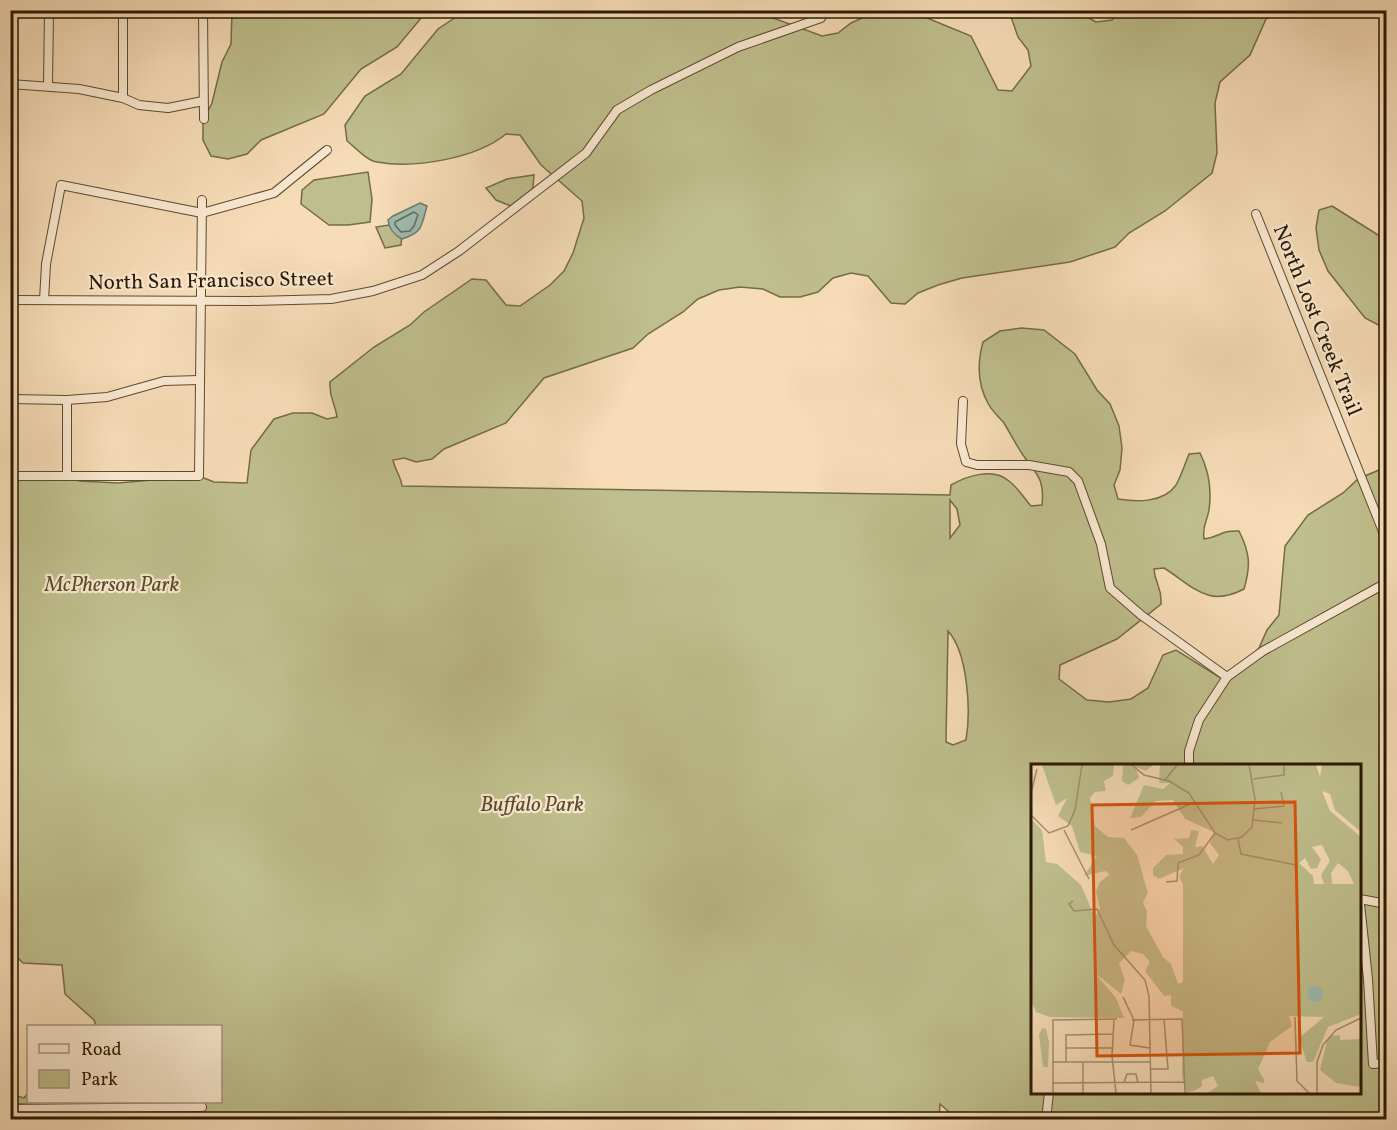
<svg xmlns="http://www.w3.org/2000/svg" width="1397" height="1130" font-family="Vollkorn,serif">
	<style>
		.green { fill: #bfbf8d; stroke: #746c47; stroke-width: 1.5; fill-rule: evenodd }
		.water { fill: #9dbbb0; stroke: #6f7a6a; stroke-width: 1.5 }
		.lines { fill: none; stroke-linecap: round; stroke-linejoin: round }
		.shore { stroke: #646a58; stroke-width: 1.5 }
		.minor-casing { stroke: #5d4a2e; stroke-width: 10 }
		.minor { stroke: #f9e8d0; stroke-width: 8 }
		.labels { text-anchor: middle; stroke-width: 4.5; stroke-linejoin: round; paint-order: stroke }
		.street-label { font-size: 21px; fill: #2a1901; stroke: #f9e8d0 }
		.park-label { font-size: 21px; font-style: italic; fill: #574b2b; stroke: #f9e8d0 }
		.inset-road { fill: none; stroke: #a48e6e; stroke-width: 1.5 }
		.view { fill: #d5530b; fill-opacity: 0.15; stroke: #d5530b; stroke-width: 3 }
		.inset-edge { fill: none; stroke: #2a1901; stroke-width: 3 }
	</style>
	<rect width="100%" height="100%" fill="#f6dcb7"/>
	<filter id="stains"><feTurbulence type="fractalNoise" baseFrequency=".00333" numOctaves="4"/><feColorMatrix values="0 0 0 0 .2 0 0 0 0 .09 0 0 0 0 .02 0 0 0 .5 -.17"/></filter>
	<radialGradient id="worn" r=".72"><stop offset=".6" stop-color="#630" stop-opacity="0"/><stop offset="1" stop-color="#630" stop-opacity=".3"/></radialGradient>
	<g class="green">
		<polygon points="232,11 427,11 397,47 361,69 324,114 261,140 247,154 228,159 211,156 203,140 203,121 212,103 222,62 231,44"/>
		<path d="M465,11H772L773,18L822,36L838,33L851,23L871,14L893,11L915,13L971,36L998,90L1012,91L1031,66L1028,50L1018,37L1009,11H1076L1096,22L1112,20L1119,11H1337L1332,15L1316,17L1301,11H1282L1266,19L1250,55L1220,82L1215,103L1217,153L1212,173L1165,211L1129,233L1115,247L1070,262L962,278L938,285L918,293L905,304L891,303L868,276L851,273L833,278L818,292L800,297H780L763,289L740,287L719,290L698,299L683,312L648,334L633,348L544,378L506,423L444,449L432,459L416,462L404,458L393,460C395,470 401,477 402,486L950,495L951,485C967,476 993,467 1009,481C1018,488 1024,498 1031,506L1042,505C1045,478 1036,474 1023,455C1016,445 1010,433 1004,423C999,417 993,412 989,405C977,385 977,364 983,342L1000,331L1022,328L1044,330L1075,354L1097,390L1110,404L1119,426L1122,448L1120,470L1114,485L1118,499C1136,502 1164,503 1176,485C1181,476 1185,464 1189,454L1200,453C1209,471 1212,489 1209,510C1207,522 1202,525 1204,539C1220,537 1221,530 1239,531C1250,553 1251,565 1244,589C1208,608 1194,587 1164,568L1154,569C1155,585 1162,586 1161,604L1117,639L1060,665L1059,679L1087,700L1109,702L1131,699L1148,688L1163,655L1176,650L1219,677L1235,674L1259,648L1267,630L1279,615L1285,546L1308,515L1343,493L1358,479L1386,467V1119L958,1120L940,1104L939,1120L202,1119L203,1102H220V1026H96L94,1020L65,994L62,965L23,963L11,951L10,478L73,477L79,481L118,483L199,476L214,482L247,483L251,450L274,419L293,413H312L327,419L337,417C335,402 329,399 330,382L374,347L410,325L424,312L472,279L486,280L506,305L520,306L550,285L564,271L573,253L584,218L582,201L541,165L520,135L506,134C477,158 415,169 377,162C367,161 355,147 347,141L345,125L365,96L401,74L438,29ZM950,500L957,509L960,525L950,538ZM948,631C968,653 971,711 966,740L953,745L946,742ZM1032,766H1360V1092H1032Z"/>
		<polygon points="368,172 372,199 370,222 348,225 329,225 301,204 302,190 314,180"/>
		<polygon points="534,175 532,197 511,206 496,200 486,188 507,179"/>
		<polygon points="1332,206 1378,235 1386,237 1386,329 1365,318 1328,271 1319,250 1316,228 1319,210"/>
		<polygon points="403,223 401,245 385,248 376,227"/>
		<polygon points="28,1093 28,1102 34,1102 32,1104 11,1104 11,1094 24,1098"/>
	</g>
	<path class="water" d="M420,203L427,206C421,227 423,232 402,239C394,235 389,228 388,220L393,216Z"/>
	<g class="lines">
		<polygon class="shore" points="414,212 418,215 414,226 410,231 401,232 395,225 395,222"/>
		<defs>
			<g id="minor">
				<polyline points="123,10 123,98"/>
				<polyline points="203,10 204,119"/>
				<polyline points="10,84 79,89 123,98 139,105 168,108 203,101"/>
				<polyline points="48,85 49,10"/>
				<polyline points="1256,214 1386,539"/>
				<polyline points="10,300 249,301 331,299 373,291 422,275 459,251 586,153 617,110 651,90 738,47 821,18 825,10"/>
				<polyline points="44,300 46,264 61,185 202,213 274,193 327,150"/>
				<polyline points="10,399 67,400 107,397 164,381 200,380"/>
				<polyline points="67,400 67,476"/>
				<polyline points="963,401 961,444 966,462 977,465 1029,465 1069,472 1078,481 1101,544 1110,588 1141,615 1227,677"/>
				<polyline points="10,476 199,476 202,200"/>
				<polyline points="1189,766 1189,751 1199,720 1227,677 1263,651 1386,583"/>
				<polyline points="1360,899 1386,904"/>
				<polyline points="1360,904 1368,979 1373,1064 1386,1063"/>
				<polyline points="10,1109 202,1107"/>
				<polyline points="1046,1120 1049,1092"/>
			</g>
		</defs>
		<use href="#minor" class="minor-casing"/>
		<use href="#minor" class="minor"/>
	</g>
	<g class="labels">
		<g class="street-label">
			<text transform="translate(211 280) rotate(-1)" y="7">North San Francisco Street</text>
			<text transform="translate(1318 320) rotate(68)" y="7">North Lost Creek Trail</text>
		</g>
		<g class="park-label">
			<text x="112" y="591">McPherson Park</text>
			<text x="532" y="811">Buffalo Park</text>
		</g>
	</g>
	<g transform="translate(1031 764)">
		<rect width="330" height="330" fill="#f6dcb7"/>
		<path d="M11,1H83L82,12L73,17L75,27L64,28L59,34L64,62L77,73L93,74L106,91L117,129L112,138L116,148L115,162L132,193L140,200L147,220L152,218V120L148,113L153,104L128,115L122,111V104L135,91L152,90V83L143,75L158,74L160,66L168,67L164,83L171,82L182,100L188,91L179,79L183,68L154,55L142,36L125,37L110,53L99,54L113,21L132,25L139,19H128L129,1H285L289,13L291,1H330V68L304,46L299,30L291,27L299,47L330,73V250L297,263L282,298H276L268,274L293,253L258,252L261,262L239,278L227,305L233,316V319L224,317L230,329H177L187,322L182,312L171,316V322L163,327L155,328L151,312L152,247L140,242V231L133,232L114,207L119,198L112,190L100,187L88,199L94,216L90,230L64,209L85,234L93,254L19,253L5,248L0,236V55L11,66L15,98L26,100L50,121L64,154L69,144L65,128L69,118L79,110L74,107L53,112L66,92L49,88L41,62L27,52L36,34L25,41ZM291,81L299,97L290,111L293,120H283L282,112L268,99L274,94L280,105L286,104L290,95L281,83ZM307,99L317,107L323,120H301L300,109ZM92,1H122L115,7L105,3L108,14L97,21L91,17ZM11,264L15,265L18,278L17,303H12L8,271ZM309,271V276L330,275V323L305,319L289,306L296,277L300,272Z" fill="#bfbf8d" fill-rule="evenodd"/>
		<path d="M276 230a8 8 0 1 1 16 0a8 8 0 1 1-16 0Z" fill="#9dbbb0"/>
		<path class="inset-road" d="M101,1L113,11L138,17L158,29L184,69L197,76L211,73L221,63L224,35L218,1M222,15L253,11V2M134,16L146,1M0,29L6,5M223,45L253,42L250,28M0,51L18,69L37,62L44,46L51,1M222,56L251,59M33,66L58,115M100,66L164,38M207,75L210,90L265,101M135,118L146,117L147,99L168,91L184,69M42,137L38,140L43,147L66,145L83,181L114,216L118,232L120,329M92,233L103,256L99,281L119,284M264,253L266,317L278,329M83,256L81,292L85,329M101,256L151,255L154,329M35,284H81M22,298H119M35,298V271L83,270M120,305H137L133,255M21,319L154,318M93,319L96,310H105L107,319M22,329V256L86,255M52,329V298M286,329V298L292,281L305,266L330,254"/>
		<path class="view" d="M264,38L269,289L66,292L61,41Z"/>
		<rect width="330" height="330" class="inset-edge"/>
	</g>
	<rect width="1397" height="1130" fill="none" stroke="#f6dcb7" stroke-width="36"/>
	<rect x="12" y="12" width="1373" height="1106" fill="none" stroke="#2a1901" stroke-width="3"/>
	<rect x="18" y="18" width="1361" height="1094" fill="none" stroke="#2a1901" stroke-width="1.5"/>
	<rect x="27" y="1025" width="195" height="78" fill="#f9e8d0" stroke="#a6957d" stroke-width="1.5"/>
	<rect x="39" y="1044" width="30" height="9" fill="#f9e8d0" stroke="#a6957d" stroke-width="1.5"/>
	<text x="81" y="1055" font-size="18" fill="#2a1901">Road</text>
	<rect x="39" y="1070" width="30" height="18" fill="#bfbf8d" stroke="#a6957d" stroke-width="1.5"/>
	<text x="81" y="1085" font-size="18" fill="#2a1901">Park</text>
	<rect width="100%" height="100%" filter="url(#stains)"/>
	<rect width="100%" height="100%" fill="url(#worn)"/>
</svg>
